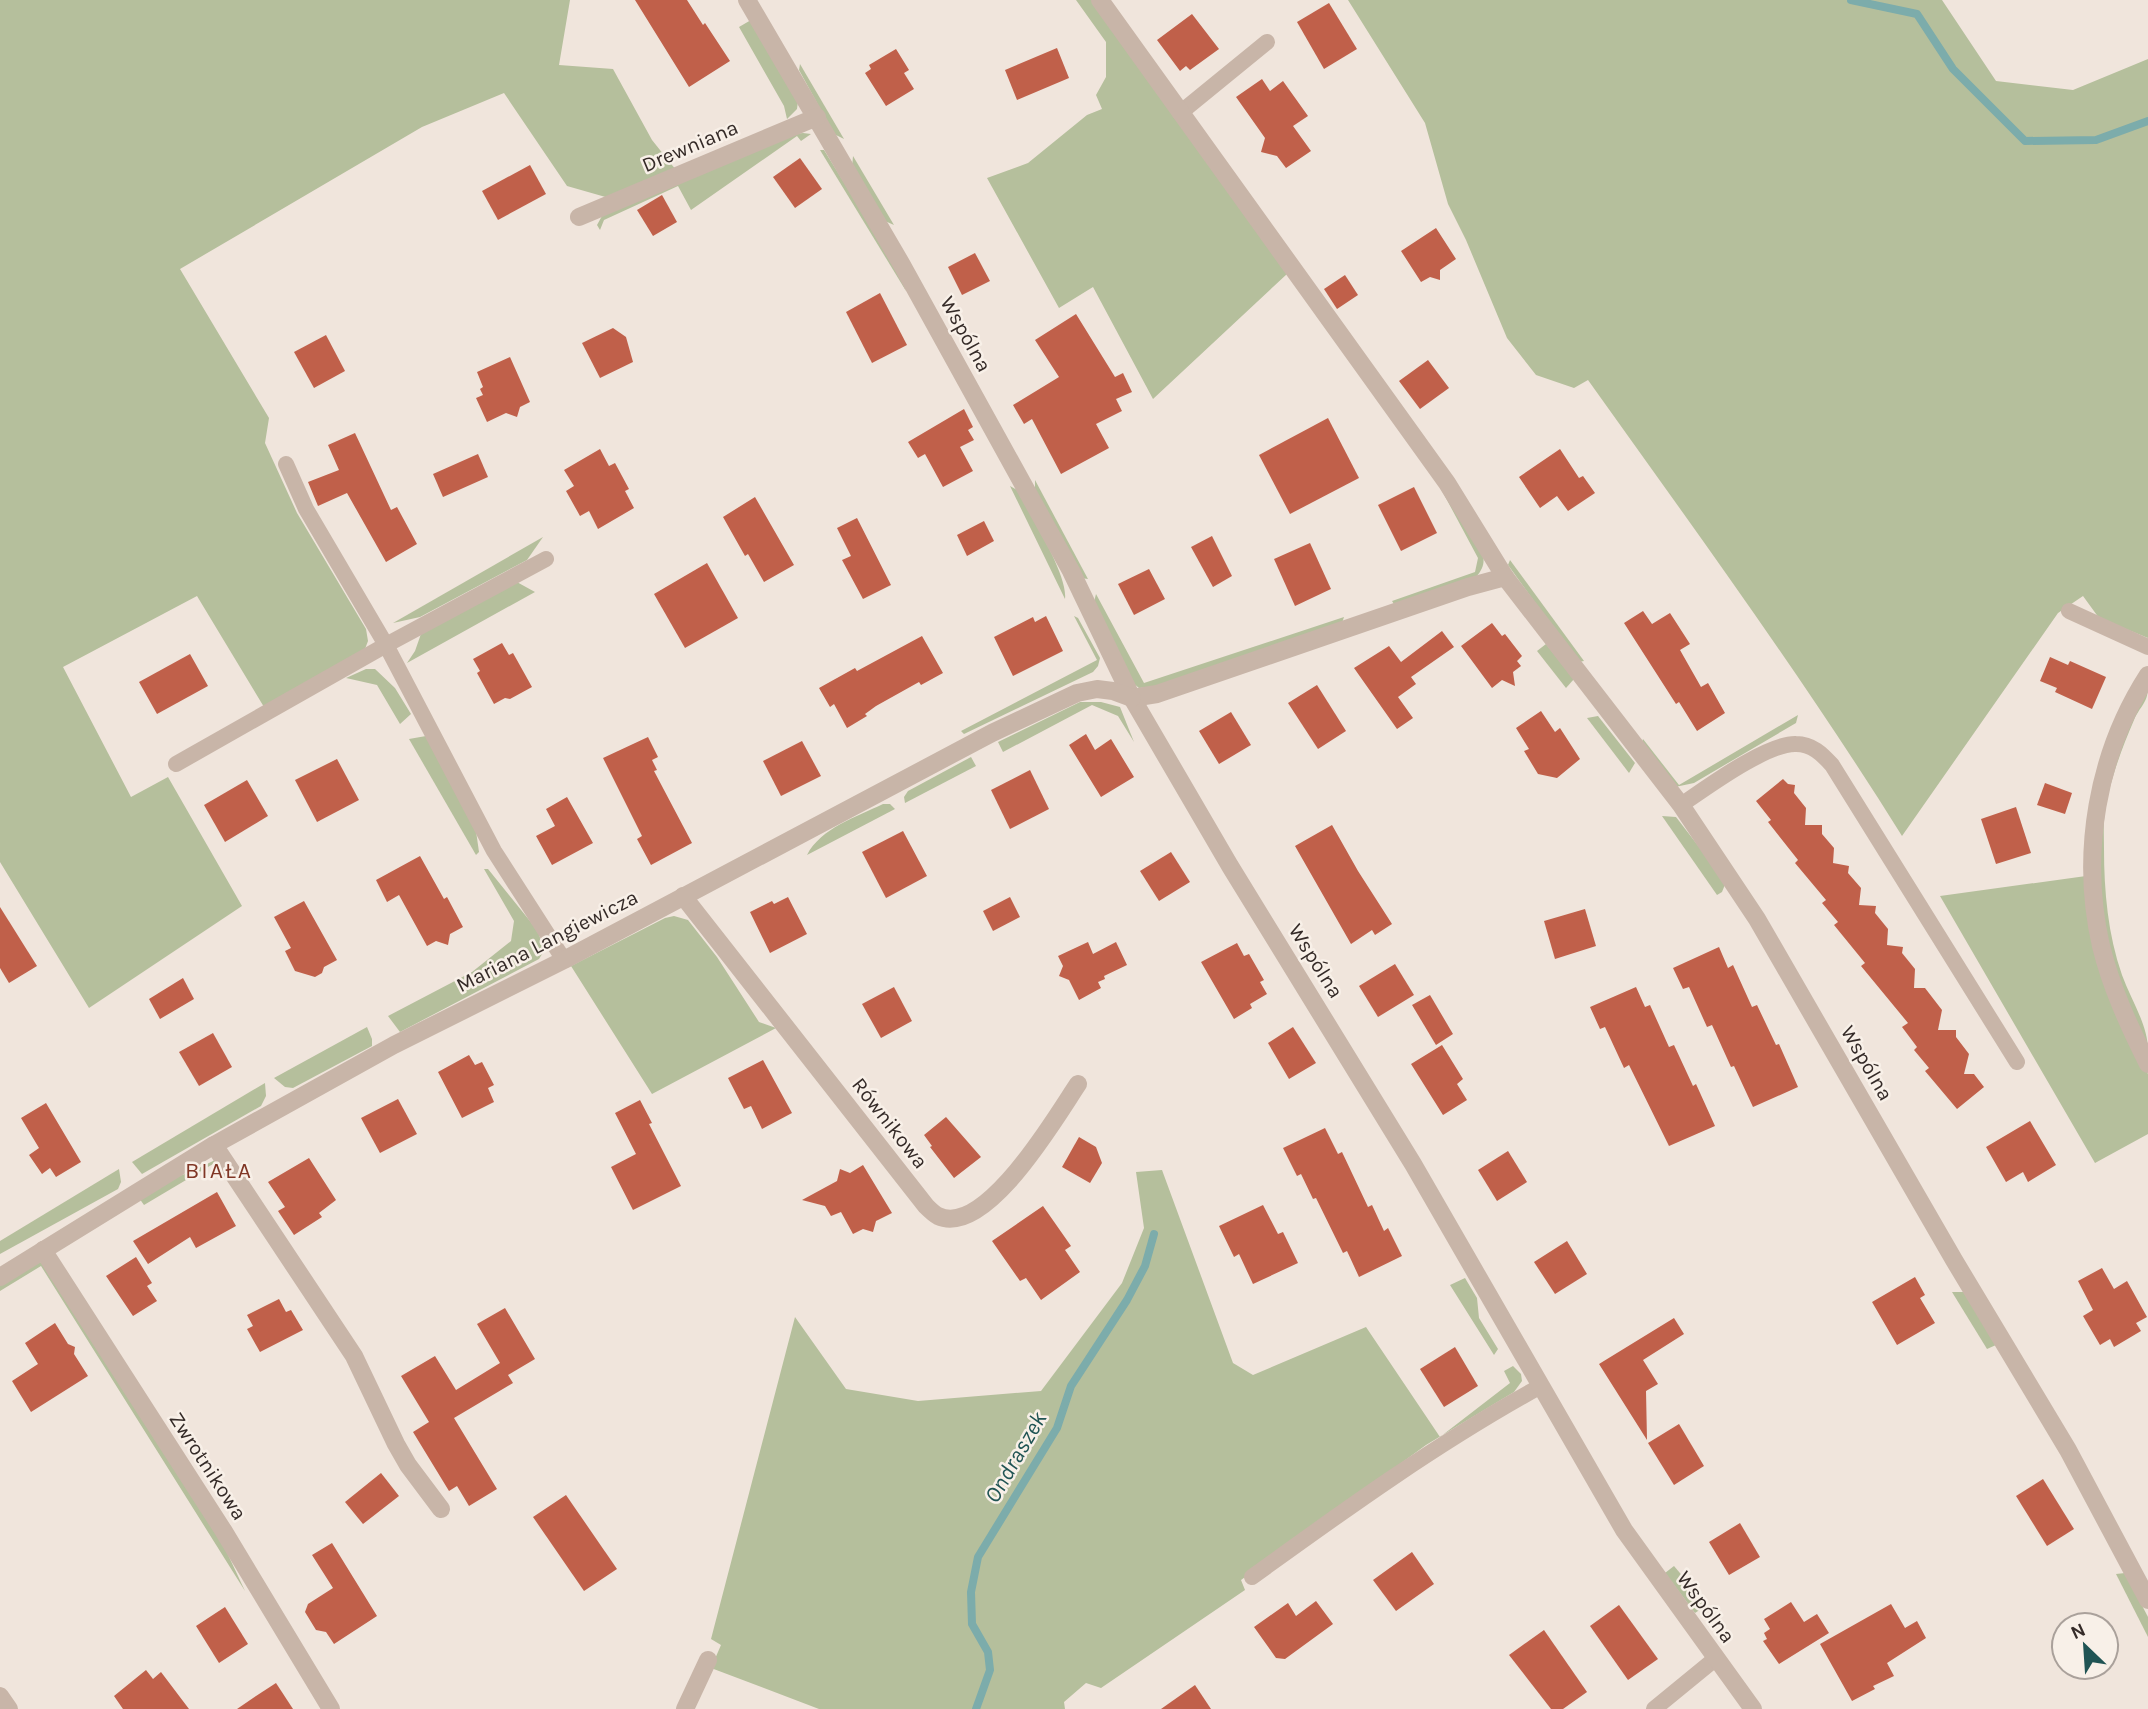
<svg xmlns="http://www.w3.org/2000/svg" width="2148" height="1709" font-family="Karla,sans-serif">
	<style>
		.green { fill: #b5bf9c }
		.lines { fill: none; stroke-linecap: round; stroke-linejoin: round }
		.stream { stroke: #7cacab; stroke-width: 8 }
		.building { fill: #c0604a }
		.service { stroke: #c8b5a8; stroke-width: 16 }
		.minor { stroke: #c8b5a8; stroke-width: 18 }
		.labels { text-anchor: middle; stroke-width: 5; stroke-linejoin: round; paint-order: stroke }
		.street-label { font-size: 21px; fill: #352b28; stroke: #f8f0e8 }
		.neighbourhood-label { font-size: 23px; letter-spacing: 2px; fill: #803625; stroke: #f8f0e8 }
		.water-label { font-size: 23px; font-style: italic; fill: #205454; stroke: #f8f0e8 }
	</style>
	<rect width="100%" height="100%" fill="#f0e5dc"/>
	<g class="green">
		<polygon points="0,0 570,0 559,65 613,69 652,140 676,170 609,198 567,186 504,93 422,127 180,269 269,418 265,443 297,513 366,629 368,641 365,649 264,707 197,596 63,667 131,797 168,777 242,906 89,1008 0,862"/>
		<polygon points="1076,0 1093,0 1287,274 1153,399 1093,287 1059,308 987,178 1028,163 1087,115 1102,109 1096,95 1106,77 1106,42"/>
		<path d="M1348,0H1942L1996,81L2073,90L2148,59V638L2099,618L2083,596L2058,613L1902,836C1804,679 1695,530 1588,380L1574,388L1536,375L1507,338L1466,240L1448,204L1425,123Z"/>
		<polygon points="751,20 798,101 797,109 787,119 784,106 739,27"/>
		<polygon points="800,64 844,139 834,134 799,70"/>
		<polygon points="803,133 811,134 801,141 797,136 691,210 678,186 604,220 600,230 597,225 602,216 794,134"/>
		<polygon points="820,150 824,150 887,252 903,282 906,291"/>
		<polygon points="853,156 894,225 885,221 852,168"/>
		<polygon points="1035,480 1088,579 1081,578 1035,495"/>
		<path d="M1010,486L1017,490C1030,515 1068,574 1065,599Z"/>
		<path d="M1440,487L1482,550C1485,562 1484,568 1476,577L1394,604L1392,601L1475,572L1478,558Z"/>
		<polygon points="543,537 527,560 420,617 393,623"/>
		<polygon points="1510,560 1584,661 1578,662 1508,565"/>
		<polygon points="515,581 535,592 407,663 415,651 422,631"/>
		<polygon points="1096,594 1144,683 1344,617 1342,623 1152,687 1139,688 1133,683 1094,602"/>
		<polygon points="1074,616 1078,618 1100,658 1098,666 1093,672 964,734 961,731 1097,660"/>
		<polygon points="1546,644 1574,679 1566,688 1537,651"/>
		<polygon points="366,669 375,669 395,688 411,714 400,724 377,685 346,678"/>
		<path d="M2148,687C2148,703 2140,706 2134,720C2122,748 2109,782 2105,812C2103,824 2104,837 2104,849C2104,891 2108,935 2122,975C2131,1000 2148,1025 2148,1050L2138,1030L2107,945L2098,875L2103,801L2131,718Z"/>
		<polygon points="1080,702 1101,702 1120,707 1134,742 1118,716 1092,705 1003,752 998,742"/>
		<polygon points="1798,715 1796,723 1694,783 1675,787 1641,745 1643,739 1679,785"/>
		<polygon points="1598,716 1635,763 1629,773 1587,718"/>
		<polygon points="426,736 476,831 479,852 476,855 409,739"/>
		<polygon points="971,757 976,766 905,803 904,797 908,791"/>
		<path d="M883,804H890L895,809L807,855C821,828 856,817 883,804Z"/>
		<polygon points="1662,816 1676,817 1726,882 1722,892 1717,895"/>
		<polygon points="484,869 488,869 538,931 544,951 539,959 400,1032 388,1016 472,972 511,941 514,921"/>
		<polygon points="2086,876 2128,1034 2148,1074 2148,1134 2095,1163 1940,896"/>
		<polygon points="674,916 688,920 717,957 759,1022 776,1028 652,1094 571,966 665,918"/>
		<polygon points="367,1027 372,1039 372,1046 293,1088 285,1087 274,1078"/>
		<polygon points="265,1083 266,1096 261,1106 142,1174 132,1162"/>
		<polygon points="215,1160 218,1161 144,1205 139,1198 168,1180 193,1171"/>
		<polygon points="119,1169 121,1182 118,1189 0,1254 0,1241"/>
		<polygon points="1162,1170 1233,1363 1253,1375 1366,1327 1440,1437 1510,1383 1504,1371 1513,1366 1521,1374 1522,1381 1514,1392 1426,1445 1241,1580 1245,1590 1101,1688 1086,1683 1064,1702 1065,1709 819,1709 711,1668 721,1645 711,1639 795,1317 846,1389 918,1401 1041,1391 1122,1283 1144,1228 1136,1172"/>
		<polygon points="39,1261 45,1266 223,1544 245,1591 41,1266 0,1291 0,1281"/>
		<polygon points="1465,1278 1477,1298 1479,1318 1498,1349 1494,1355 1450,1285"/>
		<polygon points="1952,1292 1965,1292 1996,1345 1987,1349"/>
		<polygon points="1674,1566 1707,1605 1695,1613 1665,1573"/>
		<polygon points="2125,1573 2148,1617 2148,1637 2116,1574"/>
	</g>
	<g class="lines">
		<g class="stream">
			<polyline points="1851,0 1917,14 1953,69 2025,141 2096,140 2148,121"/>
			<polyline points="976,1709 990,1670 988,1652 972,1624 971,1592 978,1557 1057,1428 1071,1386 1127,1300 1145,1266 1154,1234"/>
		</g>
	</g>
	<g class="building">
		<polygon points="635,0 687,0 703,25 705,23 730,61 689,87"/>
		<polygon points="1329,3 1357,49 1324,69 1297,22"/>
		<polygon points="1192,14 1219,49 1190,70 1186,66 1180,71 1157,40"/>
		<polygon points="1057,48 1069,78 1017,100 1005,70"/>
		<polygon points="896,49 909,70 904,73 914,89 886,106 865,73 871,69 869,65"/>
		<polygon points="1262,79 1270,91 1283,81 1308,116 1293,126 1311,151 1286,168 1277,156 1261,152 1265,138 1236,97"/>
		<polygon points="800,158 822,189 795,208 773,177"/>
		<polygon points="530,165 546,194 498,220 482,191"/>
		<polygon points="662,195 677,222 653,236 637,210"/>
		<polygon points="1436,228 1456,259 1440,270 1440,280 1430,277 1421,282 1401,251"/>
		<polygon points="975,253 990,281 962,295 948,267"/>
		<polygon points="1345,275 1358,295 1337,309 1324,289"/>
		<polygon points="880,293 907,345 872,363 846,312"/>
		<polygon points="1076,314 1115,377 1123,373 1132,392 1116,399 1122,411 1096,424 1109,448 1061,474 1032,419 1024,424 1013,405 1059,377 1035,340"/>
		<polygon points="613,328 626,337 633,362 600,378 582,343"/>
		<polygon points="326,335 345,371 314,388 294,352"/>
		<polygon points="510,357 530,402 520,407 517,417 506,413 487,422 476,398 483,395 480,389 483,387 477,372"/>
		<polygon points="1428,360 1449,388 1420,409 1399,381"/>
		<polygon points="964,409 973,427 968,430 974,440 960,447 973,471 943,487 925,454 918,458 908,442"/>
		<polygon points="1328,418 1359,478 1290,514 1259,455"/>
		<polygon points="355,433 391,510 397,507 417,544 386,562 347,493 318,506 308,482 339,470 328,445"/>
		<polygon points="600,449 609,466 615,463 629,489 625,491 634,508 598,529 589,511 580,516 566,491 574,486 564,470"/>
		<polygon points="1560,449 1579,478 1583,476 1595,493 1568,511 1557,496 1540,508 1519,477"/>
		<polygon points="478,454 488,477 443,497 433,474"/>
		<polygon points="1414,487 1437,533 1401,551 1378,505"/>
		<polygon points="755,497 794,565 764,582 748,554 745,556 723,517"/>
		<polygon points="857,518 891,585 863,599 842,560 851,556 837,528"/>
		<polygon points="984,521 994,541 967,556 957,535"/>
		<polygon points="1212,536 1232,576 1213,587 1191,547"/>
		<polygon points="1310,543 1331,589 1295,606 1274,559"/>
		<polygon points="707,563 738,618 685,648 654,594"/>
		<polygon points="1149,569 1165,599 1134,615 1118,584"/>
		<polygon points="1643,611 1652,624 1670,613 1690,644 1680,650 1701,687 1708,683 1725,713 1697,731 1679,702 1676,704 1624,623"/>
		<polygon points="1046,616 1063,651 1013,676 994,637 1033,617 1035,622"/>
		<polygon points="1492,623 1502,636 1505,634 1522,656 1517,661 1521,666 1513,672 1515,686 1502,680 1492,688 1461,646"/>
		<polygon points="1442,631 1454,647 1411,677 1416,684 1398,697 1413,718 1397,729 1354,668 1389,646 1401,662"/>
		<polygon points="922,636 943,673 921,685 919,682 876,706 865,714 867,716 847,728 834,704 830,707 819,688 855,668 857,671"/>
		<polygon points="502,643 509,655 513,653 532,687 510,699 505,698 494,704 477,673 480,671 473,659"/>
		<polygon points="190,654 208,686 157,714 139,682"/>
		<polygon points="2050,657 2068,665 2070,661 2106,677 2092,709 2055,692 2057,688 2040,681"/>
		<polygon points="1317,685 1346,731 1318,749 1288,703"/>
		<polygon points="1541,711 1555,732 1560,728 1580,759 1557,778 1538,774 1524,751 1529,749 1516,728"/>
		<polygon points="1231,712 1251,745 1219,764 1199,731"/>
		<polygon points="1086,734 1095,750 1111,739 1134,777 1101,797 1069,745"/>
		<polygon points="648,737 658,757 652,760 657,770 654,771 692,843 651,865 637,839 642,836 603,758"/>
		<polygon points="802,741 821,776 781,796 763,761"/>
		<polygon points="337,759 359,800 317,822 295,780"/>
		<polygon points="1030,770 1049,809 1010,829 991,790"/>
		<polygon points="1783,779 1788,784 1795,785 1794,793 1806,808 1805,825 1822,825 1822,834 1834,848 1833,863 1849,866 1848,873 1861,888 1859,905 1876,906 1875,913 1888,929 1887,945 1903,947 1902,953 1915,969 1914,988 1925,988 1942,1010 1938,1030 1956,1030 1956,1037 1969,1054 1964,1074 1974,1074 1984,1087 1957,1109 1925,1071 1929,1068 1914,1050 1917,1047 1902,1027 1908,1023 1861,966 1865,963 1834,925 1838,922 1822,903 1826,900 1795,863 1798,860 1768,822 1771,820 1756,801"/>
		<polygon points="247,780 268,816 225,842 204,805"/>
		<polygon points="2045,783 2072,793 2065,814 2037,805"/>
		<polygon points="567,797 593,843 552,865 536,836 555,826 546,809"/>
		<polygon points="2016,807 2031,853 1996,864 1981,819"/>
		<polygon points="1332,825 1358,871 1392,924 1375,935 1372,930 1351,944 1295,846"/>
		<polygon points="903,831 927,876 886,898 862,852"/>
		<polygon points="1171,852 1190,882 1159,901 1140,871"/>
		<polygon points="420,856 444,899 447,897 463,927 450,934 448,945 436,941 427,946 399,895 387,902 376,880"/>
		<polygon points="788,897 807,934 770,953 750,912 772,901 774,904"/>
		<polygon points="1010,897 1020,917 993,931 983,911"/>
		<polygon points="304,901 337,960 324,967 322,973 315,977 295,971 285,951 291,948 274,917"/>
		<polygon points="0,907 37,966 9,983 0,968"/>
		<polygon points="1585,909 1596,946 1555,959 1544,921"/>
		<polygon points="1088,942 1093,954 1116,942 1127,965 1104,976 1105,979 1098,982 1101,988 1079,1000 1069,980 1059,976 1063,966 1058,956"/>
		<polygon points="1237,943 1244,956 1249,954 1264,980 1260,982 1267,994 1250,1004 1252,1008 1234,1019 1201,962"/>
		<polygon points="1719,947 1728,968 1733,965 1752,1007 1757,1005 1776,1045 1779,1044 1798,1087 1753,1107 1734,1066 1731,1067 1712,1025 1707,1027 1689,987 1683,989 1673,968"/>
		<polygon points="1395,964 1414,995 1378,1017 1359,986"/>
		<polygon points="183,978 194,999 160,1019 149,999"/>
		<polygon points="894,987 912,1021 881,1038 862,1004"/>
		<polygon points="1636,987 1645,1007 1650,1005 1669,1047 1674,1045 1693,1086 1696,1084 1715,1126 1669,1146 1629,1065 1624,1068 1605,1027 1600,1029 1590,1007"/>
		<polygon points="1430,995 1453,1034 1436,1045 1412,1005"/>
		<polygon points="1293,1027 1316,1063 1289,1079 1268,1043"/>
		<polygon points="213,1033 232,1067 199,1086 179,1052"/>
		<polygon points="1442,1045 1463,1079 1457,1084 1467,1100 1443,1115 1411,1064"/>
		<polygon points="469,1055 475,1065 482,1062 494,1085 488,1088 494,1102 462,1118 438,1072"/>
		<polygon points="763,1060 792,1113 762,1129 751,1106 744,1109 728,1078"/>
		<polygon points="398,1099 417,1134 380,1153 361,1118"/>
		<polygon points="640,1100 652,1123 649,1124 681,1186 633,1210 611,1167 636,1154 615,1113"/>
		<polygon points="46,1103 81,1162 56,1177 50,1168 42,1174 29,1155 39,1148 21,1118"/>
		<polygon points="946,1117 981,1157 954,1178 930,1147 932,1146 924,1135"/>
		<polygon points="2030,1121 2056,1165 2028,1182 2023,1172 2006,1182 1986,1147"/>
		<polygon points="1325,1128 1338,1154 1342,1152 1368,1207 1372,1205 1384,1231 1388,1228 1402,1256 1359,1277 1347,1251 1343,1253 1316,1198 1313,1199 1301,1174 1297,1176 1283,1148"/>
		<polygon points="1079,1137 1096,1147 1102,1163 1090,1183 1062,1167"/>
		<polygon points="1508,1151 1527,1182 1497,1201 1478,1170"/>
		<polygon points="309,1158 336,1200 319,1213 322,1217 294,1235 278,1211 285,1207 268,1182"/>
		<polygon points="863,1165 892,1213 876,1221 873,1232 863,1229 853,1234 841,1212 831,1216 825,1206 802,1200 837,1181 840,1169 850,1173"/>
		<polygon points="217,1192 236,1226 196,1248 190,1237 148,1264 133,1241"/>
		<polygon points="1263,1205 1278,1234 1283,1232 1298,1263 1253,1284 1239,1254 1234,1257 1219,1226"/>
		<polygon points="1043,1206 1071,1246 1065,1250 1080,1272 1041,1300 1026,1278 1020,1281 992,1241"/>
		<polygon points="1567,1241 1587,1274 1555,1294 1534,1262"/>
		<polygon points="136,1257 152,1283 147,1286 157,1301 133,1316 106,1276"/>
		<polygon points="2102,1268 2114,1289 2127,1281 2147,1317 2136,1323 2141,1331 2114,1347 2110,1339 2100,1345 2083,1316 2093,1310 2078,1281"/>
		<polygon points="1915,1277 1925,1295 1920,1298 1935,1323 1897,1345 1872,1302"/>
		<polygon points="279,1299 286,1312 291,1310 303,1330 260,1352 247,1329 253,1326 247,1315"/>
		<polygon points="505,1308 535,1359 508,1375 513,1383 454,1418 497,1489 469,1506 457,1486 449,1491 413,1432 429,1422 401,1376 435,1356 456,1390 500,1363 477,1324"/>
		<polygon points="1674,1318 1684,1334 1643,1360 1658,1384 1646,1391 1647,1440 1599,1364"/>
		<polygon points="55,1323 68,1344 75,1347 74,1354 88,1376 31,1412 12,1381 38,1364 25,1343"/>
		<polygon points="1455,1347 1478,1386 1444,1407 1420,1369"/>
		<polygon points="1679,1424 1704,1466 1674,1485 1648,1443"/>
		<polygon points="381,1473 399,1496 363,1524 345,1502"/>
		<polygon points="2043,1479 2074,1529 2047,1546 2016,1496"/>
		<polygon points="566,1495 617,1569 584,1591 533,1517"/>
		<polygon points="1740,1523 1760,1557 1729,1575 1709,1542"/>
		<polygon points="332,1543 377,1616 334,1644 326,1632 316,1630 305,1612 308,1604 333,1588 312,1555"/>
		<polygon points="1412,1552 1434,1584 1396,1611 1373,1580"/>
		<polygon points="1316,1601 1333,1624 1285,1659 1276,1658 1254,1627 1288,1603 1296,1616"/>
		<polygon points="1791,1602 1804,1622 1817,1614 1829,1633 1779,1664 1763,1641 1767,1639 1764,1633 1770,1629 1764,1619"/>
		<polygon points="1891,1604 1905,1628 1917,1621 1926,1638 1887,1663 1894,1676 1873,1686 1875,1689 1852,1701 1820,1644"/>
		<polygon points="1619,1605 1658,1659 1628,1680 1590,1626"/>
		<polygon points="225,1607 248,1644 219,1663 196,1626"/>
		<polygon points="1544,1630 1587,1692 1563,1709 1551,1709 1509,1655"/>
		<polygon points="146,1670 153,1679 161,1672 189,1709 123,1709 114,1696"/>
		<polygon points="276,1683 293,1709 237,1709 256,1696"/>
		<polygon points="1195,1685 1211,1709 1161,1709"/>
	</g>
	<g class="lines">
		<g class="service">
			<polyline points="1180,113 1267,42"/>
			<polyline points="286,464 306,509 386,645 494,851 564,960"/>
			<polyline points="2069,611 2148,647"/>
			<polyline points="176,764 386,645 546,559"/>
			<path d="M1681,805C1706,788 1767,743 1796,744C1812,744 1822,754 1832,765L2017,1062"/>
			<path d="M1252,1577C1346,1509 1439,1442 1541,1386"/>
			<polyline points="1654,1709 1715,1659"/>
		</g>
		<g class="minor">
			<polyline points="747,0 902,265 1071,571 1132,698 1230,866 1413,1164 1624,1530 1753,1709"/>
			<polyline points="1100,0 1447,483 1505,577"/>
			<polyline points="579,217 817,117"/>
			<path d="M2148,675C2097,754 2080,854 2101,946C2111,987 2129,1026 2148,1064"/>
			<polyline points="1132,698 1157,694 1468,587 1505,577 1681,805 1757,919 1954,1260 2068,1450 2148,1600"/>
			<path d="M683,896L926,1206C929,1209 934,1214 938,1216C986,1238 1057,1115 1078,1084"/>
			<polyline points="214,1145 354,1356 396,1444 408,1465 441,1509"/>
			<polyline points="43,1250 223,1530 331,1709"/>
			<polyline points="0,1277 214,1145 394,1045 564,960 992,733 1077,693 1097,689 1113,691 1132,698"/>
			<polyline points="0,1696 9,1709"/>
			<polyline points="685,1709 708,1660"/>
		</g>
	</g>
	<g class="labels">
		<g class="street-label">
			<text transform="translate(690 146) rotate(-23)" y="7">Drewniana</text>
			<text transform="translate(966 334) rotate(61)" y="7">Wspólna</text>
			<text transform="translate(547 941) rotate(-27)" y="7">Mariana Langiewicza</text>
			<text transform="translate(1316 961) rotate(58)" y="7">Wspólna</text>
			<text transform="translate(1867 1063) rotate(60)" y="7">Wspólna</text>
			<text transform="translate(890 1123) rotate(52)" y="7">Równikowa</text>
			<text transform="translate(208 1466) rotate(57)" y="7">Zwrotnikowa</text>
			<text transform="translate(1706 1607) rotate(54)" y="7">Wspólna</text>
		</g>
		<g class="neighbourhood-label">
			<text x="219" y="1178">BIAŁA</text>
		</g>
		<g class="water-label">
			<text transform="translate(1015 1457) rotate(-60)" y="8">Ondraszek</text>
		</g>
	</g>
	<g transform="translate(2085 1646) rotate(335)"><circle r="33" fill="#f8f0e8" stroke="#aaa19b" stroke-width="2"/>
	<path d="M0-5L12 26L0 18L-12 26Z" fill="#205454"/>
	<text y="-10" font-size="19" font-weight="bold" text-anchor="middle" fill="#352b28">N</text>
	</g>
</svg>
